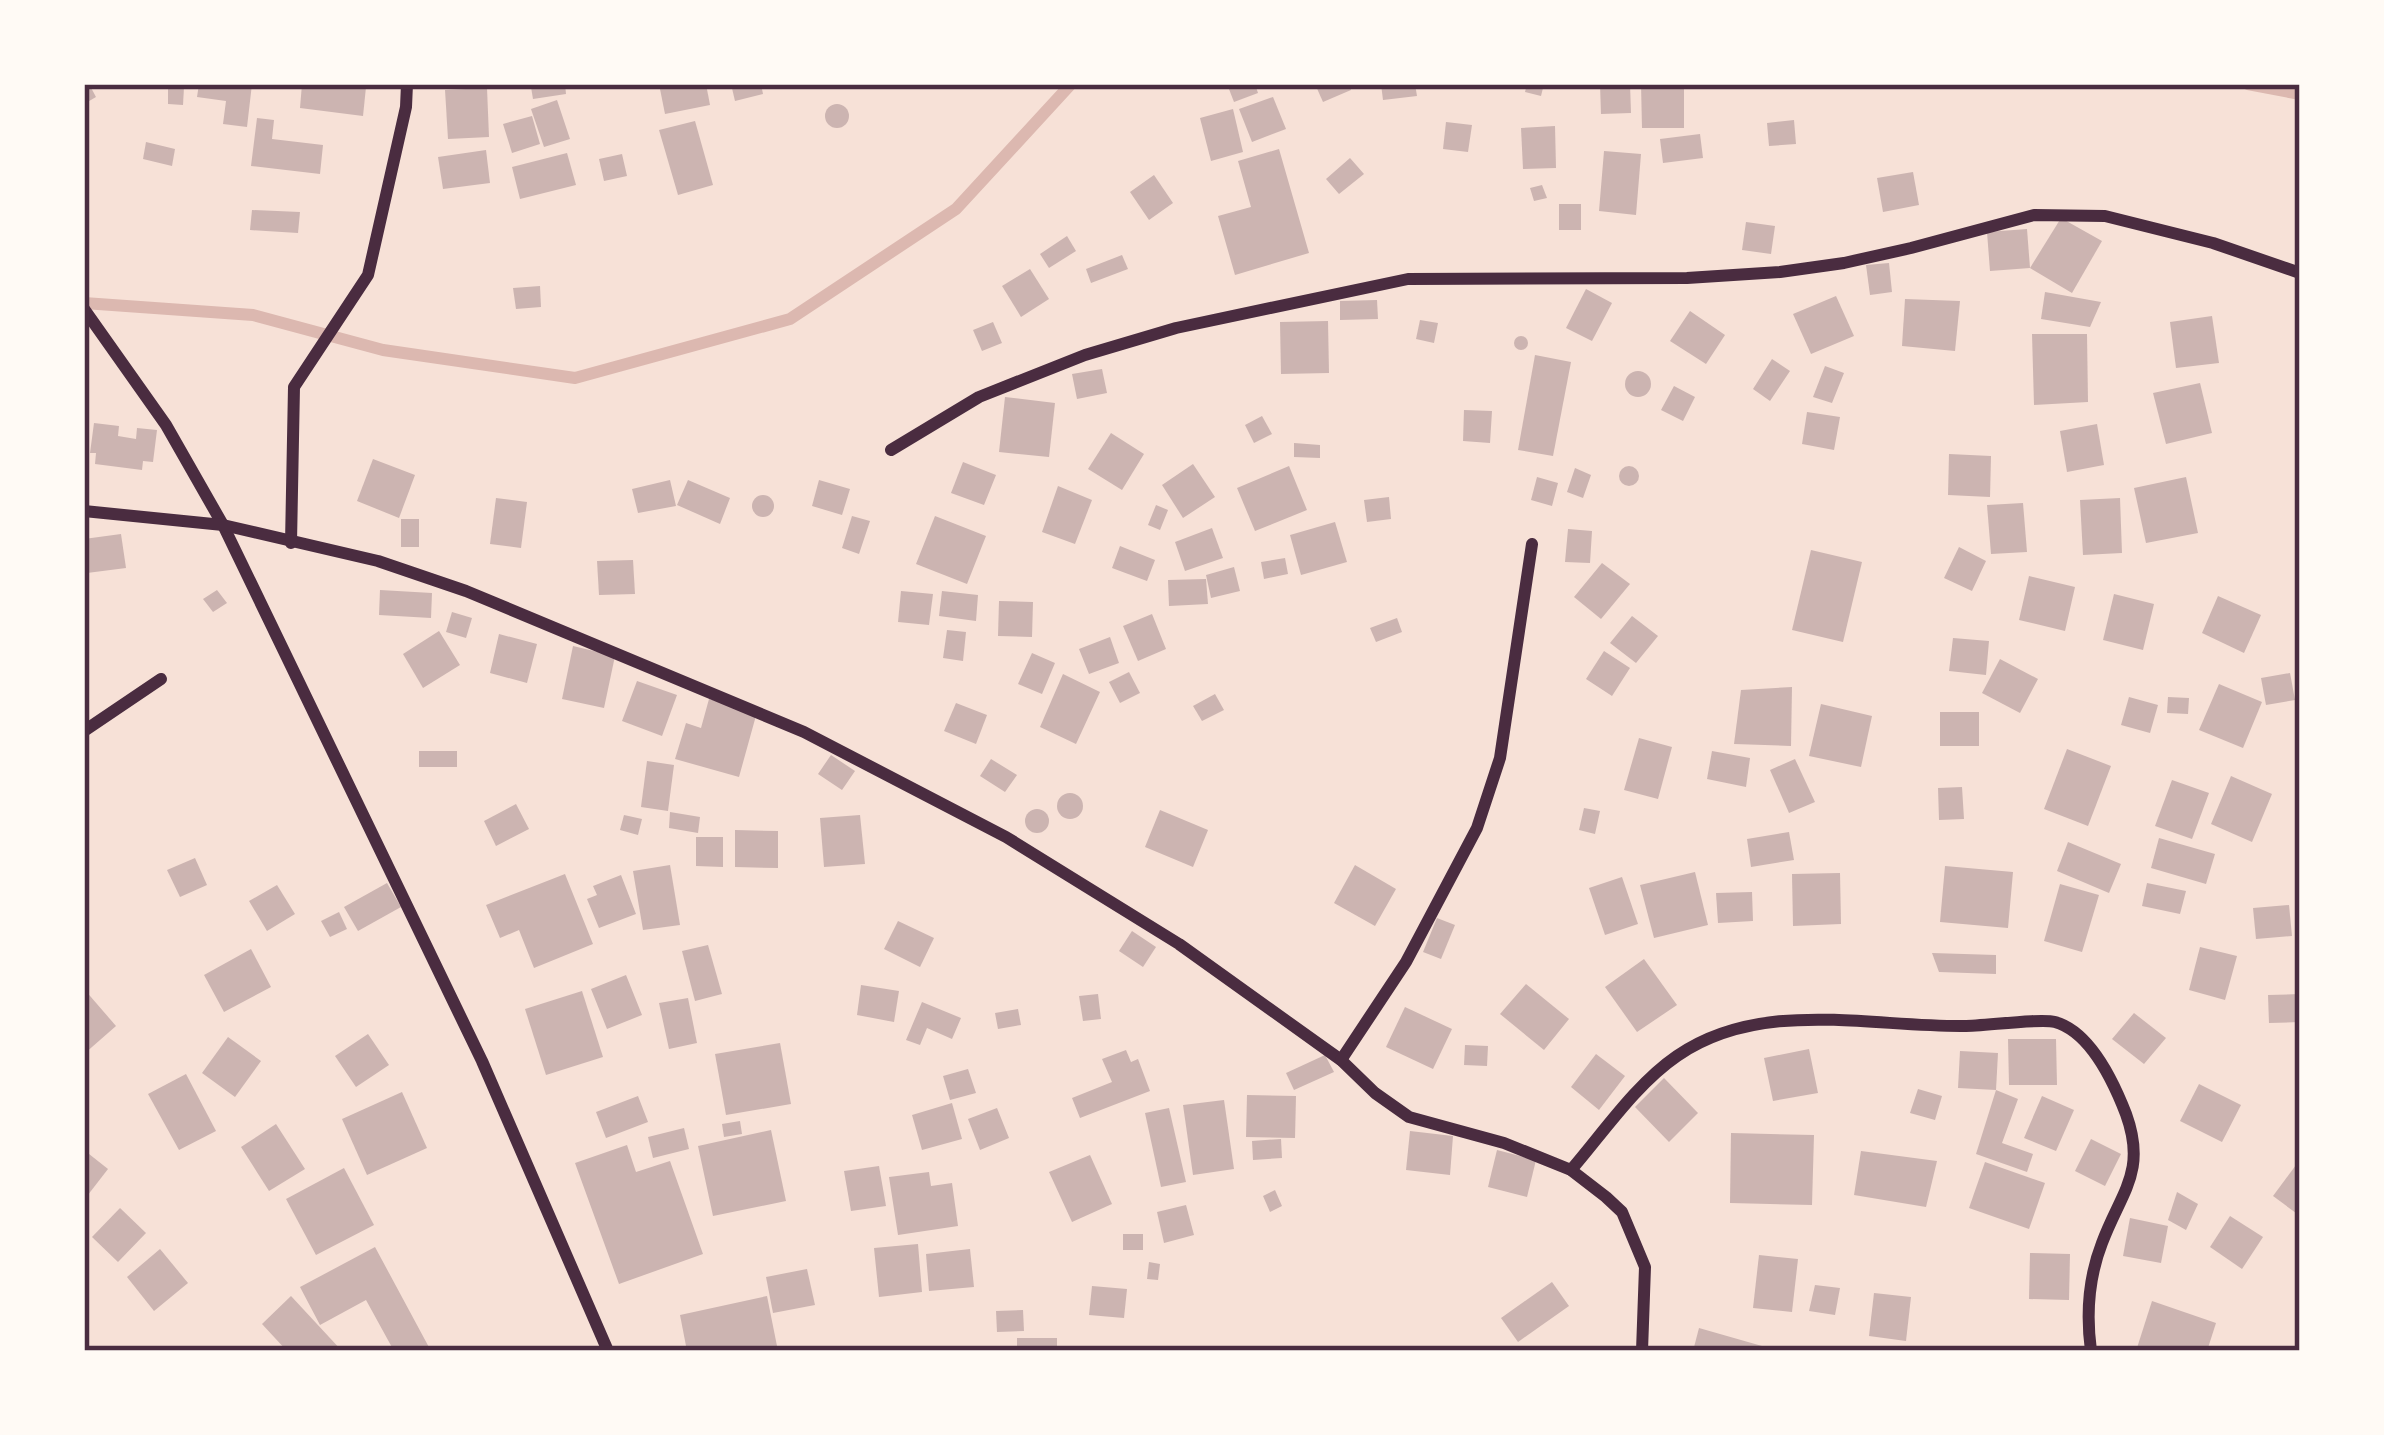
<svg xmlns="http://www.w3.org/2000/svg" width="2384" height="1435" font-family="'IBM Plex Serif',serif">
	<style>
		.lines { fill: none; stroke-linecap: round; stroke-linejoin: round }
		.stream { stroke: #dcb8b0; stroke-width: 12 }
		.building { fill: #ccb4b1 }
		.minor { stroke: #4a2c40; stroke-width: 12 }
		.neatline { fill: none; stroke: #4a2c40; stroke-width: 4.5 }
	</style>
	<rect width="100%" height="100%" fill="#f7e1d7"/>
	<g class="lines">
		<g class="stream">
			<polyline points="2248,84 2300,94"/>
			<polyline points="84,303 253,315 383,350 575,378 790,319 956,209 1071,84"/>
		</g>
	</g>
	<g class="building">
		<polygon points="84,84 89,84 96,97 84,104"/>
		<polygon points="199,84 252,84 247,127 223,124 226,101 197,97"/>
		<polygon points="302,84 366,87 363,116 300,108"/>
		<polygon points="565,84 566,94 533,99 531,87"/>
		<polygon points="659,84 706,84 710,105 665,114"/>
		<polygon points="731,84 761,84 763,94 735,101"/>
		<polygon points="1227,84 1255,84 1258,93 1234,102"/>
		<polygon points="1315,84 1349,84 1351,90 1323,102"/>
		<polygon points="1381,84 1415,84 1417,96 1383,100"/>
		<polygon points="1527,84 1544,84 1541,96 1525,92"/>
		<polygon points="1600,84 1630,84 1631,113 1601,114"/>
		<polygon points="1641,84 1684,84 1684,128 1642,128"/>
		<polygon points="168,87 184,87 183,105 168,104"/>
		<polygon points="487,88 489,137 448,139 445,90"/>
		<polygon points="1273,97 1286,129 1252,142 1239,109"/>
		<polygon points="557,100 570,139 544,147 531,109"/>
		<circle cx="837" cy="116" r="12"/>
		<polygon points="1233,109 1243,152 1211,161 1200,118"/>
		<polygon points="532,116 540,144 512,153 503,124"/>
		<polygon points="257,118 274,120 272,139 323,145 320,174 251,166"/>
		<polygon points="1794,120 1796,144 1769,146 1767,123"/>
		<polygon points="695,121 713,185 678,195 659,130"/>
		<polygon points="1446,122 1472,125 1468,152 1443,149"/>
		<polygon points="1555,126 1556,168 1523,169 1521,128"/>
		<polygon points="1700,134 1703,158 1663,163 1660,139"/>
		<polygon points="146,142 175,149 172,166 143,159"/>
		<polygon points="1279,149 1309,253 1235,275 1218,216 1251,207 1238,161"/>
		<polygon points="486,150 490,183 443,189 438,157"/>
		<polygon points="1604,151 1641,154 1636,215 1599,211"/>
		<polygon points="567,153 576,185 520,199 512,167"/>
		<polygon points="622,154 627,176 604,181 599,159"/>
		<polygon points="1350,158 1364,174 1339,194 1326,179"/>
		<polygon points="1913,172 1919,205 1883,212 1877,178"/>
		<polygon points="1154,175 1173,203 1149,220 1130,192"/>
		<polygon points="1542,185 1547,198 1534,201 1530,188"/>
		<rect x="1559" y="204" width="22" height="26"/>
		<polygon points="252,210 300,212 298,233 250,230"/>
		<polygon points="2061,218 2102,241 2072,293 2030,268"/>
		<polygon points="1746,222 1775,226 1771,254 1742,250"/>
		<polygon points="2027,229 2030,268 1990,271 1987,232"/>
		<polygon points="1067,236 1076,251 1049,268 1040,254"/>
		<polygon points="1122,255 1128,269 1091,283 1086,269"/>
		<polygon points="1889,263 1892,292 1870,295 1866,265"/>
		<polygon points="1030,269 1049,299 1021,317 1002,286"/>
		<polygon points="540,286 541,307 516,309 513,288"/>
		<polygon points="1586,289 1612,303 1592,341 1566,328"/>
		<polygon points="2045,292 2101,302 2090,327 2041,319"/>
		<polygon points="1836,296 1854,336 1811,354 1793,314"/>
		<polygon points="1905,299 1960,301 1955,351 1902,346"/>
		<polygon points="1377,300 1378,319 1340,320 1340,301"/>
		<polygon points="1690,311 1725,335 1706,364 1670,341"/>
		<polygon points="2212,316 2219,363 2176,368 2170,322"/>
		<polygon points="1420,320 1438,323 1434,343 1416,339"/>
		<polygon points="1328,321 1329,373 1281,374 1280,322"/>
		<polygon points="993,322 1002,343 982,351 973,330"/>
		<polygon points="2032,334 2087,334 2088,402 2034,405"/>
		<circle cx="1521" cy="343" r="7"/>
		<polygon points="1535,355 1571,362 1553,456 1518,450"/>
		<polygon points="1772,359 1790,371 1770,401 1753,389"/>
		<polygon points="1825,366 1844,373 1832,403 1813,397"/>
		<polygon points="1102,369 1107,393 1077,399 1072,374"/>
		<circle cx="1638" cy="384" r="13"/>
		<polygon points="2200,383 2212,433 2166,444 2153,393"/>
		<polygon points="1674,386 1695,397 1683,421 1661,410"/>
		<polygon points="1005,397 1055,403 1049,457 999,452"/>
		<polygon points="1464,410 1492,411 1490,443 1463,441"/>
		<polygon points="1807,412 1840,417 1834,450 1802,444"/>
		<polygon points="1262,416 1272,434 1254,443 1245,425"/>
		<polygon points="94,423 119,426 118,436 136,439 137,428 157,430 153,462 143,461 142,470 95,464 96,453 90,453"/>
		<polygon points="2097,424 2104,465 2067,472 2060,431"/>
		<polygon points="1111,433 1144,454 1122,490 1088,469"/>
		<polygon points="1294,443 1320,445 1320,458 1294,457"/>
		<polygon points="1949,454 1991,456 1990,497 1948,495"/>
		<polygon points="373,459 415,475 399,518 357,501"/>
		<polygon points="963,462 996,475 984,505 951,493"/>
		<polygon points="1193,464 1215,497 1183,518 1162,485"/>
		<polygon points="1289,466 1307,510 1255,531 1237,488"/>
		<circle cx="1629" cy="476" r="10"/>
		<polygon points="1575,468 1591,475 1583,498 1567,492"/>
		<polygon points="1537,477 1558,483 1552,506 1531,500"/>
		<polygon points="2186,477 2198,533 2146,543 2134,488"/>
		<polygon points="670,480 676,506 638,513 632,489"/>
		<polygon points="688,480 730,498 720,524 677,505"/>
		<polygon points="819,480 850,489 842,515 812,506"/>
		<polygon points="1058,486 1092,500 1075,544 1042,532"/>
		<circle cx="763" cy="506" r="11"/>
		<polygon points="1389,497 1391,519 1367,522 1364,500"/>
		<polygon points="496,498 527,502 521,548 490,544"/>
		<polygon points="2120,498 2122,553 2083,555 2080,500"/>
		<polygon points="2023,503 2027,552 1991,554 1987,505"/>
		<polygon points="1156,505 1168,510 1160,530 1148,525"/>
		<polygon points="852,516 870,521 859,554 842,548"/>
		<polygon points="935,516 986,536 967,584 916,564"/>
		<rect x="401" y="519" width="18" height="28"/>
		<polygon points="1335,522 1347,562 1301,575 1290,535"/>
		<polygon points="1212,528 1223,558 1185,571 1175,542"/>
		<polygon points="1568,529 1592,531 1590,563 1565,562"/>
		<polygon points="121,534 126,568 87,573 84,539"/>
		<polygon points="1120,546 1155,560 1147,581 1112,568"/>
		<polygon points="1959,547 1986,561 1972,591 1944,578"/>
		<polygon points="1811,550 1862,562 1843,642 1792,630"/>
		<polygon points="1285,558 1288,574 1264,579 1261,562"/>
		<polygon points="633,560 635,594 599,595 597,561"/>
		<polygon points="1602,563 1630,584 1601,619 1574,597"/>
		<polygon points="1234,567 1240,591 1211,598 1206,575"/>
		<polygon points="2029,576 2075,587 2065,631 2019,620"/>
		<polygon points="1206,579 1208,604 1169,606 1168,580"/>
		<polygon points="217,590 227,603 213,612 203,599"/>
		<polygon points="380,590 432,593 431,618 379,615"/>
		<polygon points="901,591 933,594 929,625 898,622"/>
		<polygon points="942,591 978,595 976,621 939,616"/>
		<polygon points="2114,594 2154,604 2143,650 2103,640"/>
		<polygon points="2218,596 2261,615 2244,653 2202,633"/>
		<polygon points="999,601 1033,602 1032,637 998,636"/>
		<polygon points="452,612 472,618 466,638 446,632"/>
		<polygon points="1152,614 1166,649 1138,661 1123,626"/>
		<polygon points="1632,616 1658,636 1636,663 1610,643"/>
		<polygon points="1397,618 1402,632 1376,642 1370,628"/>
		<polygon points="947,630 966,632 963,661 943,658"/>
		<polygon points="439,631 460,665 423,688 403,654"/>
		<polygon points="499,634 537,644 527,683 490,673"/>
		<polygon points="1110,637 1119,663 1089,674 1079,649"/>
		<polygon points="1953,638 1989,641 1986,675 1949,671"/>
		<polygon points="573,646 615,656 604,708 562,699"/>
		<polygon points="1604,651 1630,668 1612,696 1586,679"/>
		<polygon points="1032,653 1055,663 1042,694 1018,684"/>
		<polygon points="2000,659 2038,679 2020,713 1982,693"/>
		<polygon points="1129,672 1140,693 1120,703 1109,682"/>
		<polygon points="2290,673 2295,700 2266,705 2261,678"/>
		<polygon points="1063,674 1100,692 1076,744 1040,727"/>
		<polygon points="637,681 677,695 662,736 622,721"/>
		<polygon points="2219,684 2262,702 2243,748 2199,730"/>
		<polygon points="1792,687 1791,746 1734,744 1741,690"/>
		<polygon points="1215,694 1224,710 1202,721 1193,706"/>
		<polygon points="2129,697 2158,705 2150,733 2121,725"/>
		<polygon points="2168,697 2189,698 2188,714 2167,713"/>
		<polygon points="709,699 757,712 739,777 675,759 686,723 701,728"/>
		<polygon points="956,703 987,715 976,744 944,731"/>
		<polygon points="1821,704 1872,716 1861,767 1809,756"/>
		<rect x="1940" y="712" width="39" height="34"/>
		<polygon points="1639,738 1672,747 1658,799 1624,790"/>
		<polygon points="2067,749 2111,766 2088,826 2044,809"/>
		<rect x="419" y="751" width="38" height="16"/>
		<polygon points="1712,751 1750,758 1746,787 1707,779"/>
		<polygon points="831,755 855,771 842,790 818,774"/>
		<polygon points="991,759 1017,775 1005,792 980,776"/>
		<polygon points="1795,759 1815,802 1789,813 1770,770"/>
		<polygon points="647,761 674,765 668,811 641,807"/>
		<polygon points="2231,776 2272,794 2252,842 2211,824"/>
		<polygon points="2172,780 2209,793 2192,839 2155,826"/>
		<polygon points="1962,787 1964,819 1939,820 1938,788"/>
		<circle cx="1070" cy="806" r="13"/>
		<polygon points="516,804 529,829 496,846 484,821"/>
		<polygon points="1584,808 1600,811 1595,834 1579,830"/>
		<circle cx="1037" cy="821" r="12"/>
		<polygon points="1160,810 1208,830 1193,867 1145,847"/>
		<polygon points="670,812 700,817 698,833 669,828"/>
		<polygon points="624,815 642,819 638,835 620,830"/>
		<polygon points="860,815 865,864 824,867 820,818"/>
		<polygon points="735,830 778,831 778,868 735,867"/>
		<polygon points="1789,832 1794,860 1751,867 1747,839"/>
		<polygon points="696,837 723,837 723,867 696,866"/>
		<polygon points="2159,838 2215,854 2206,884 2151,868"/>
		<polygon points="2068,842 2121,864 2109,893 2057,871"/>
		<polygon points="195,858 207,885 180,897 167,870"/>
		<polygon points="670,865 680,925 643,930 633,871"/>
		<polygon points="1355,865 1396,889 1375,926 1334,903"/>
		<polygon points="1945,866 2013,872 2008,928 1940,922"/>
		<polygon points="1695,872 1708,925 1654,938 1640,885"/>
		<polygon points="1840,873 1841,924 1793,926 1792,874"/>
		<polygon points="565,874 593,944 534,968 519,930 500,938 486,905"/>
		<polygon points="621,875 636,914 599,928 587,899 597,895 593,886"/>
		<polygon points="1622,877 1638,924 1605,935 1589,888"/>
		<polygon points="387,883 401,907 358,931 344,907"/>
		<polygon points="2147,883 2186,891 2180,914 2142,906"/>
		<polygon points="2060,884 2099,895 2082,952 2044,941"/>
		<polygon points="277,885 295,914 267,931 249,901"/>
		<polygon points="1752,892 1753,921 1718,923 1716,893"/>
		<polygon points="2289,905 2292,936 2256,939 2253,908"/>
		<polygon points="339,912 347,929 330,937 321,921"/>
		<polygon points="1437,918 1455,925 1441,959 1423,952"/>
		<polygon points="898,921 934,938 920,967 884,949"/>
		<polygon points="1132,931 1156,947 1143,967 1119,951"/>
		<polygon points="708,945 722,994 695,1001 682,951"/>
		<polygon points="2200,947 2237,956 2225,1000 2189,990"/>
		<polygon points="251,949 271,987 224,1012 204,975"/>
		<polygon points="1932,953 1996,955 1996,974 1939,972"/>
		<polygon points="1644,959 1677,1005 1637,1032 1605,987"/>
		<polygon points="626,975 642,1015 607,1029 591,989"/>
		<polygon points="1526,984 1569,1019 1544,1050 1500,1014"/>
		<polygon points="861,985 899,991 894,1022 857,1015"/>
		<polygon points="84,989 116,1026 84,1054"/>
		<polygon points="582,991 603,1057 546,1075 525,1009"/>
		<polygon points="1098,994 1101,1019 1083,1021 1079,996"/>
		<polygon points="2300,994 2300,1022 2269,1023 2268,995"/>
		<polygon points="688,998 697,1043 669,1049 659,1003"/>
		<polygon points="922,1002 961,1018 952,1039 927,1028 920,1045 906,1040"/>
		<polygon points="1405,1007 1452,1029 1433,1069 1386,1047"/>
		<polygon points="1018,1009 1021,1025 998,1029 995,1013"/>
		<polygon points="2134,1013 2166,1038 2144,1064 2112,1039"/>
		<polygon points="368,1034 389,1065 356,1087 335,1056"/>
		<polygon points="228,1037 261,1061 235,1097 202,1073"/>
		<polygon points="2008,1039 2056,1039 2057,1085 2009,1085"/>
		<polygon points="780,1043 791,1104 726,1115 715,1054"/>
		<polygon points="1465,1045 1488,1046 1487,1066 1464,1065"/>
		<polygon points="1809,1049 1818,1093 1773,1101 1764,1058"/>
		<polygon points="1126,1050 1131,1062 1138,1059 1150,1091 1080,1118 1072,1098 1112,1082 1102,1059"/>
		<polygon points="1960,1051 1998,1053 1996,1090 1958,1088"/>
		<polygon points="1596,1054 1625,1076 1599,1110 1571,1087"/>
		<polygon points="1325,1055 1334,1072 1294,1090 1286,1073"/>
		<polygon points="968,1069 976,1093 950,1100 943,1076"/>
		<polygon points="186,1074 216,1131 179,1150 148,1094"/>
		<polygon points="1664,1078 1698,1113 1669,1142 1635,1107"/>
		<polygon points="2199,1084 2241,1105 2222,1142 2180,1121"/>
		<polygon points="1918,1089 1942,1096 1935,1120 1910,1113"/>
		<polygon points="1996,1090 2018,1099 2002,1143 2033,1154 2027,1172 1976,1154"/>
		<polygon points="402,1092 427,1148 367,1175 342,1119"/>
		<polygon points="1247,1095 1296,1096 1295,1138 1246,1137"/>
		<polygon points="638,1096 648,1122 606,1138 596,1112"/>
		<polygon points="2042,1096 2074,1110 2056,1151 2024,1138"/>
		<polygon points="1224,1100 1234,1169 1193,1175 1183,1105"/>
		<polygon points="952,1103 962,1139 922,1150 912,1115"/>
		<polygon points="997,1108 1009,1138 980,1150 968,1119"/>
		<polygon points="1169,1108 1186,1182 1161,1187 1145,1113"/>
		<polygon points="740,1121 742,1134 724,1137 722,1124"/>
		<polygon points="276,1124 305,1169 269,1191 241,1147"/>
		<polygon points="684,1128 689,1149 653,1158 648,1137"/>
		<polygon points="771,1130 786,1201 713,1216 698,1146"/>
		<polygon points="1410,1131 1453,1136 1450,1175 1406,1170"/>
		<polygon points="1731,1133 1814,1135 1812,1205 1730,1203"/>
		<polygon points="1281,1139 1282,1158 1253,1160 1252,1141"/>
		<polygon points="2091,1139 2121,1154 2105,1186 2075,1171"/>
		<polygon points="627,1145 636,1172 670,1161 703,1254 619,1284 575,1163"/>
		<polygon points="84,1150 108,1169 84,1200"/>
		<polygon points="1497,1150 1536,1160 1527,1197 1488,1187"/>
		<polygon points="1861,1151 1937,1161 1926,1207 1854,1195"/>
		<polygon points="1090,1155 1112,1204 1072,1222 1049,1172"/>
		<polygon points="1985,1162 2045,1183 2029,1229 1969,1208"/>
		<polygon points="2296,1165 2300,1168 2300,1216 2273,1196"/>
		<polygon points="879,1166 886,1206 851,1211 844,1171"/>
		<polygon points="344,1168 374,1225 316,1255 286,1199"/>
		<polygon points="929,1172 931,1186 952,1183 958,1226 898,1235 889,1177"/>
		<polygon points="1275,1190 1282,1206 1270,1212 1263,1196"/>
		<polygon points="2177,1192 2198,1204 2186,1230 2168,1220"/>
		<polygon points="1186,1205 1194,1235 1164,1243 1157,1212"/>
		<polygon points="120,1208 146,1233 118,1262 92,1237"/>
		<polygon points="2230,1216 2263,1237 2242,1269 2210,1247"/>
		<polygon points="2130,1218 2168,1226 2161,1263 2123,1256"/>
		<rect x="1123" y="1234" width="20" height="16"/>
		<polygon points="918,1244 922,1292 879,1297 874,1248"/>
		<polygon points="375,1247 431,1351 394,1351 366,1300 320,1325 300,1287"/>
		<polygon points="160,1249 188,1283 154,1311 127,1277"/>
		<polygon points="970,1249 974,1287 929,1291 926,1254"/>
		<polygon points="2030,1253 2070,1254 2069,1300 2029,1299"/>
		<polygon points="1759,1255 1798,1259 1792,1312 1753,1308"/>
		<polygon points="1149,1262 1160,1264 1158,1280 1147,1279"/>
		<polygon points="807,1269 815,1305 773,1313 766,1277"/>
		<polygon points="1552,1282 1569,1306 1518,1342 1501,1318"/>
		<polygon points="1815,1285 1840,1288 1835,1315 1809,1311"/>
		<polygon points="1092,1286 1127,1289 1124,1318 1089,1315"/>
		<polygon points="1874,1293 1911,1297 1906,1341 1869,1336"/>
		<polygon points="291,1296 342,1351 287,1351 262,1324"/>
		<polygon points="767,1296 778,1351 687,1351 680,1315"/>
		<polygon points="2152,1301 2216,1323 2207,1351 2136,1351"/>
		<polygon points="1023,1310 1024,1331 997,1332 996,1311"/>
		<polygon points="1699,1328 1776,1350 1776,1351 1693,1351"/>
		<rect x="1017" y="1338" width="40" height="13"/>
	</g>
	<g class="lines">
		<g class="minor">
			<polyline points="84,309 166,425 223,525 482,1061 608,1351"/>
			<polyline points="891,450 979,397 1085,355 1176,328 1408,279 1687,278 1780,272 1844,263 1911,248 2034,215 2105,216 2213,243 2300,273"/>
			<polyline points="84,511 223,525 378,561 466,591 804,732 1006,837 1179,944 1341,1060 1375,1093 1409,1117 1504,1143 1571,1170 1606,1197 1622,1212 1645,1267 1642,1351"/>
			<polyline points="291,543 294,387 368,275 406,107 407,84"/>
			<polyline points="84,731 161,679"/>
			<polyline points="1341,1060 1406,962 1477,828 1500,758 1532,544"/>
			<path d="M1571,1170C1603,1133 1636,1084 1677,1056C1761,998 1869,1027 1964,1026C1984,1026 2041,1018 2055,1022C2091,1032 2114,1083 2126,1114C2147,1172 2121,1192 2102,1243C2088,1279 2086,1314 2091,1351"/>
		</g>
	</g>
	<rect width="2384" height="1435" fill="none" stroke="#fffaf5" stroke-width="174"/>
	<rect x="87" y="87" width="2210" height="1261" class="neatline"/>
</svg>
